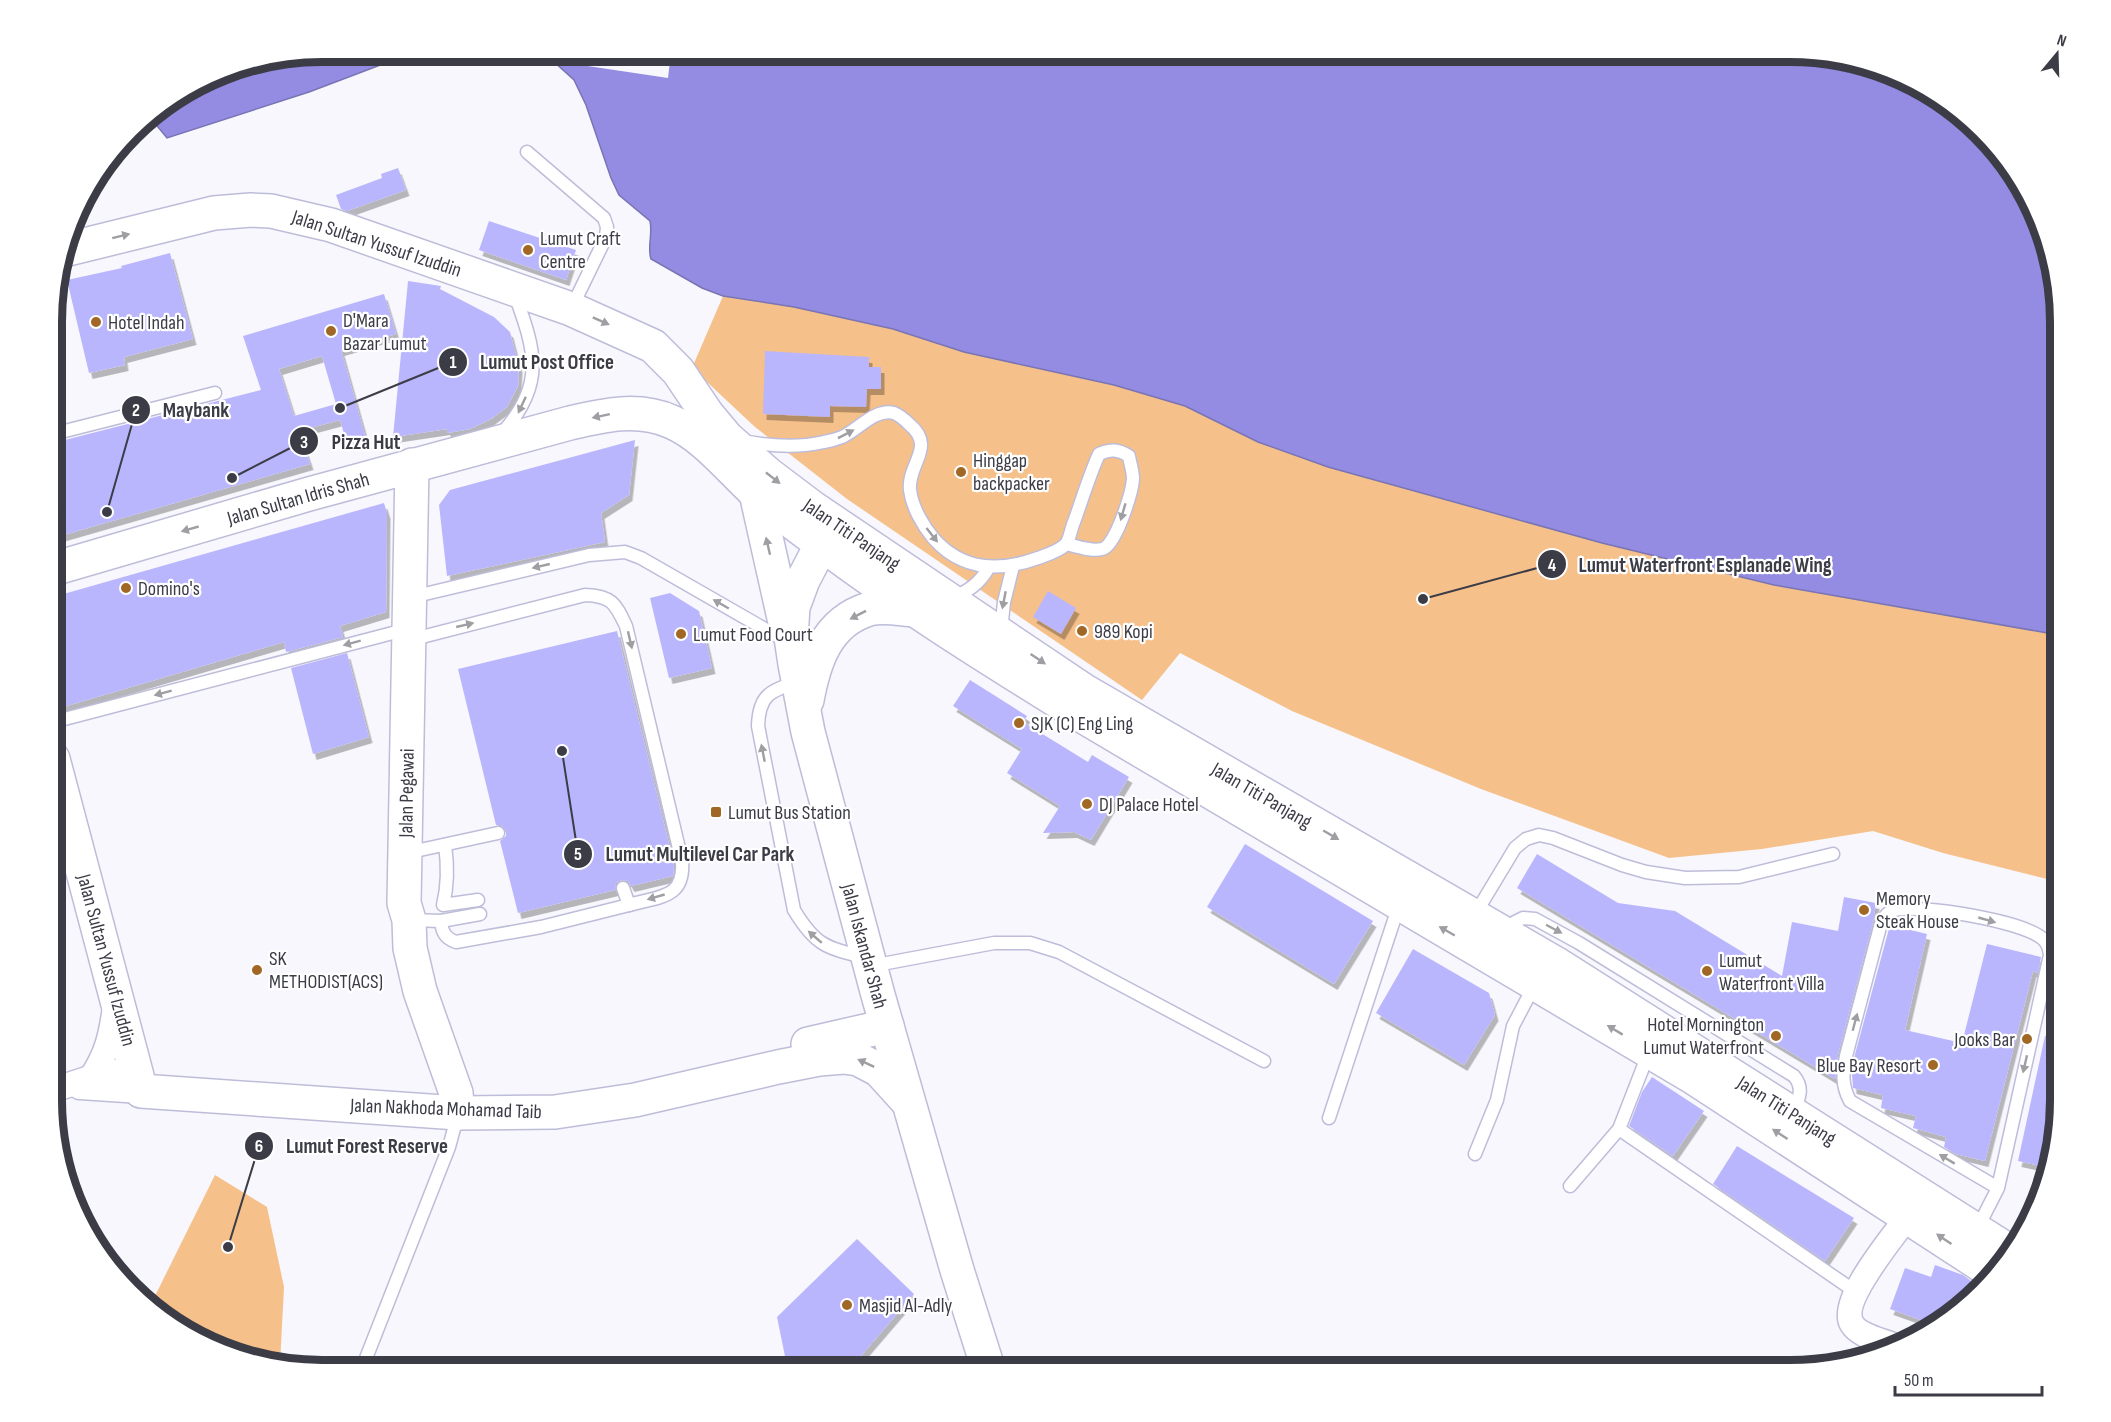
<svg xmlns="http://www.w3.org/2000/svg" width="2111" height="1422" font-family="'Sofia Sans Condensed',sans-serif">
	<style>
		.green { fill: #f6c08a }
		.water { fill: #938ce2; stroke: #7974b4; stroke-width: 1.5 }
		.pier { fill: #f7f7fd }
		.building { fill: #bab6fd; fill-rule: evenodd; filter: url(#shadow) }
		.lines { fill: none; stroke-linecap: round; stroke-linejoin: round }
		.lane-casing { stroke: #bebdd9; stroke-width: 15 }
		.street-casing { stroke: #bebdd9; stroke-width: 27 }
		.secondary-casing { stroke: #bebdd9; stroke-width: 36 }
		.lane { stroke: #fff; stroke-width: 12 }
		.street { stroke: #fff; stroke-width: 24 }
		.secondary { stroke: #fff; stroke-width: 33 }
		.oneway { fill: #9e9ea3 }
		.poi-dot { fill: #a06725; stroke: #fff; stroke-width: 2 }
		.labels { text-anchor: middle; stroke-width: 4.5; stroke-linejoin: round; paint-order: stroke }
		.poi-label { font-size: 20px; fill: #3c3c47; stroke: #fff; text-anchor: start }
		.street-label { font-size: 20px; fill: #3c3c47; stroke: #fff }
		.rim { fill: none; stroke: #3c3c47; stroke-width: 8 }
		.leader { fill: none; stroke: #3c3c47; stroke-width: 2 }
		.callout-dot { fill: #3c3c47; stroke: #fff; stroke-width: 2 }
		.mark-label { font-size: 18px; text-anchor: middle; font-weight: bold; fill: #fff }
		.callout-label { font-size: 21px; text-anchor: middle; font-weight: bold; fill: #3c3c47; stroke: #fff; stroke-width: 4.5; stroke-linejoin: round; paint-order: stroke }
	</style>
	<defs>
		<filter id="shadow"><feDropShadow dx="3.5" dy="6" stdDeviation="0" flood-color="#0004"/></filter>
	</defs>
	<rect width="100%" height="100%" fill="#f7f7fd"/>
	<g class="green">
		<polygon points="723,296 794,307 893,329 964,352 1114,385 1185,406 1258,442 1328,467 1602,543 1774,585 2059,635 2059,882 1943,853 1873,831 1762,849 1669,858 1481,789 1292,711 1180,653 1142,700 847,499 755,427 692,368"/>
		<polygon points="215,1175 267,1207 284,1287 280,1364 235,1357 171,1325 151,1304"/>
	</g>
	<g class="water">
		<polygon points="321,51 428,51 412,53 309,92 167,138 153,121 147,116 218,71"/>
		<path d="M491,51H1790L1876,65L1940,97L2024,186L2059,304V635L1774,585L1602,543L1328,467L1258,442L1185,406L1114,385L964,352L893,329L794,307L723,296L702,288L651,259C647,247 653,234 650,221L619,195L611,178L586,105L574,80L553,61Z"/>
	</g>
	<polygon class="pier" points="488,51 658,51 671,53 668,78 554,61 553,64 490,54"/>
	<g class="building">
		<polygon points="398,168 406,190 347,211 341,209 336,195 382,178 381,174"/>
		<polygon points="489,221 576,250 566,280 479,250"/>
		<polygon points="170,253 193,339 124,357 125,365 89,373 67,280 122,268 121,266"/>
		<polygon points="408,281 441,286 440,289 494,317 510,332 519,367 518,386 507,407 491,419 470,429 447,433 447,429 393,437"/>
		<path d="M384,294L396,334L341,350L366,439L347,444L340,420L299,431L310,464L53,538V443L261,390L243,336ZM322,356L336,404L294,416L279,369Z"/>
		<polygon points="765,351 869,357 869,367 881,367 881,389 867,389 866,407 830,406 830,417 763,414"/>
		<polygon points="635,440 629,495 601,513 605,542 447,576 439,505 450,490"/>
		<polygon points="384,503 387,513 386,612 340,626 343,637 286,652 284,642 63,707 53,673 53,597"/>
		<polygon points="1048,591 1076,608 1061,634 1033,617"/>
		<polygon points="670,593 699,611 712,668 669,678 650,598"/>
		<polygon points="617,631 674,865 673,876 631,886 628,881 621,880 616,883 615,890 518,913 500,841 506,836 506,831 501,825 496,825 458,669"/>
		<polygon points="347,653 369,737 313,754 291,668"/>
		<polygon points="970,680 1027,716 1023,722 1088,762 1092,755 1129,777 1091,840 1074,832 1043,833 1060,806 1007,773 1022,749 953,706"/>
		<polygon points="1245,844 1373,921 1334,984 1207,907"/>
		<polygon points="1537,854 1618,903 1675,911 1782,976 1792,922 1838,931 1844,897 1876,903 1873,922 1838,1054 1835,1079 1517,888"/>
		<polygon points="1890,925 1927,934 1905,1030 1962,1043 1987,944 2041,957 2038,973 2033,971 1985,1161 1956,1154 1944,1147 1946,1137 1913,1128 1916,1116 1881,1108 1883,1095 1853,1088 1852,1074 1854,1058"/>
		<polygon points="1413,949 1489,993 1495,1015 1464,1065 1376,1013"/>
		<polygon points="2045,1036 2059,1039 2059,1118 2050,1168 2018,1161"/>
		<polygon points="1652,1077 1704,1111 1673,1156 1629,1126 1642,1092"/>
		<polygon points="1737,1146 1854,1218 1825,1261 1713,1184"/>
		<polygon points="857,1239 914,1294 848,1371 788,1371 777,1317"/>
		<polygon points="1935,1265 1963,1275 1974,1283 1971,1292 1935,1325 1890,1309 1905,1268 1931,1277"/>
	</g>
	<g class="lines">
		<defs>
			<g id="lane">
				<polyline points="527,152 604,218 607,227 606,237 572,307"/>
				<path d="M503,432C546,383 535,350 515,295"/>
				<polyline points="53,434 215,393"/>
				<path d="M743,441C769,446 798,448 824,442C830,441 837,439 842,437C858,430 875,408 894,413C899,415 905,420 909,424C937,447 907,464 910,490C912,507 923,526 934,539C963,571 999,572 1038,558C1046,555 1060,551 1066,544C1070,539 1071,528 1074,522C1082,500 1089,476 1099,454C1110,449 1118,449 1129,456C1130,463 1133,471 1133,479C1132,492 1116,546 1102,549C1091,552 1077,546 1066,544"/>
				<polyline points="412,597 589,555 625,552 641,558 784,640"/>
				<path d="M952,598C969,591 980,583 989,567"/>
				<polyline points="1001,630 1004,602 1013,566"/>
				<path d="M410,640L585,595C612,596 615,603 626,626L682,861C685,899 659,896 629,905L623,888"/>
				<path d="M797,682C770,691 759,695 758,726L794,910C815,945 826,948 864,957"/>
				<polyline points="53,722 408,629"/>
				<path d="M445,845C448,866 448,885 443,905L478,900"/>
				<polyline points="406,853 498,833"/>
				<polyline points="1474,916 1515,848 1526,839 1539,835 1553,838 1622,865 1646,872 1685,878 1739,877 1833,854"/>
				<polyline points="410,920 441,921 480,914"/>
				<path d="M441,921C442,932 445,938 456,942L541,927L629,905"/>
				<path d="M1505,933L1515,922L1523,918L1535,919L1579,943L1794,1076C1804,1088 1799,1098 1794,1112"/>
				<polyline points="871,966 994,943 1030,943 1059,952 1264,1061"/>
				<polyline points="1649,1052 1619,1129 1856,1292"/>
				<polyline points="1329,1118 1399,905"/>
				<polyline points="1475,1154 1497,1100 1513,1026 1535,984"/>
				<polyline points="1570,1186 1619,1129"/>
				<path d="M1977,1229L1998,1188L2050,955C2049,948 2048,944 2043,939C2023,921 1921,904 1895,910C1886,912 1883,919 1880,927L1846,1056C1843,1073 1841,1084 1850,1101L1998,1188"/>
				<polyline points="361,1371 449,1147 458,1114"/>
			</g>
			<g id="street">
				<path d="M91,1078C107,1054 111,1036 115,1007"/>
				<polyline points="80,1087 141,1091"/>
				<polyline points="53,1090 99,1075 116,1072 137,1074"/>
				<path d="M1893,1345C1881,1340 1859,1336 1852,1324C1838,1301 1894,1236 1908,1216"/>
			</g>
			<g id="secondary">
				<polyline points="64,250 214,213 251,210 271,211 331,225 571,309 653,346 678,371 707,414 727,438 768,474 813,508 1083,690 1555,963 2012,1253"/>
				<polyline points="412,465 404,903 409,920 410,948 420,991 456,1093 458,1113"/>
				<polyline points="756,493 786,627"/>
				<polyline points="835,528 815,557 803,580 793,607 791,637 795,664 808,732 878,995 957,1270 989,1371"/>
				<path d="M53,569L309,494L570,423C604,415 638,407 672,422C704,436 729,468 755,492C776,511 800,528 823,545C902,604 985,656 1069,708L1691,1076L1992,1272"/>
				<path d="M807,700C814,662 826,622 869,609C883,605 900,609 915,610"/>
				<polyline points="53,759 141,1091 458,1113 555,1112 635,1100 778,1067 819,1059 844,1057 858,1059 879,1070 908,1102"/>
				<polyline points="808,1044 887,1026"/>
			</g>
		</defs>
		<use href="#lane" class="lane-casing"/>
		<use href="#street" class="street-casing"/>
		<use href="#secondary" class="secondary-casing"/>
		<use href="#lane" class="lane"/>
		<use href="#street" class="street"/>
		<use href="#secondary" class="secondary"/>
	</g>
	<defs><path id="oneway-solid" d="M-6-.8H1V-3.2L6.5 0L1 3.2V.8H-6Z" transform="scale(1.5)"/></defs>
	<g class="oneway">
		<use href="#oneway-solid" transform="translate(121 236) rotate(-14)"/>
		<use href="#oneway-solid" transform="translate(601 321) rotate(24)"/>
		<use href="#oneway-solid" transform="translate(522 405) rotate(115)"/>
		<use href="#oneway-solid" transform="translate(601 416) rotate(168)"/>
		<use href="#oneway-solid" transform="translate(846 434) rotate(-27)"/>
		<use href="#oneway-solid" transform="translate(773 478) rotate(38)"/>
		<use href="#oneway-solid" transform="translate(1123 512) rotate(106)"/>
		<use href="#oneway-solid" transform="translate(190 529) rotate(164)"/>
		<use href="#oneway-solid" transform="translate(932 535) rotate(52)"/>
		<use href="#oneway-solid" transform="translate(768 546) rotate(-103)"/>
		<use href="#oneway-solid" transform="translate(541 566) rotate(167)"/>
		<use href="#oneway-solid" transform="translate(1004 600) rotate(101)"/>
		<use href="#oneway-solid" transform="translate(721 604) rotate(-150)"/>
		<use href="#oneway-solid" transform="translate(858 615) rotate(153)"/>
		<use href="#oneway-solid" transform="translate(465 625) rotate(-13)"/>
		<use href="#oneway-solid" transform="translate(630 640) rotate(77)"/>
		<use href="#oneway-solid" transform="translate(352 643) rotate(165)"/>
		<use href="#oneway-solid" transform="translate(1038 659) rotate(34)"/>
		<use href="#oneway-solid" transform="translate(163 693) rotate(165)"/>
		<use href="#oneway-solid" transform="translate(763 753) rotate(-101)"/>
		<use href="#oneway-solid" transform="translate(1331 835) rotate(30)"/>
		<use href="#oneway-solid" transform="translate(656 897) rotate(164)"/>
		<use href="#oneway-solid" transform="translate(1987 920) rotate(16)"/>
		<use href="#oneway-solid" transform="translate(1554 929) rotate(28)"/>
		<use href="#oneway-solid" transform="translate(1447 931) rotate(-150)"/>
		<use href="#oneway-solid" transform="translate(815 937) rotate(-139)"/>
		<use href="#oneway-solid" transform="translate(1855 1022) rotate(-75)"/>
		<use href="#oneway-solid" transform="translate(1615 1030) rotate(-149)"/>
		<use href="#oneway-solid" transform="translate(866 1063) rotate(-155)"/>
		<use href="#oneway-solid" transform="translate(2025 1064) rotate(103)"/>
		<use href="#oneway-solid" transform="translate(1780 1134) rotate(-147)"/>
		<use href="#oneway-solid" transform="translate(1947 1159) rotate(-149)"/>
		<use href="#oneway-solid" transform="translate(1944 1239) rotate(-146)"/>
	</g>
	<g class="poi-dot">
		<circle cx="528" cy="250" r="6"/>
		<circle cx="96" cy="322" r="6"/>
		<circle cx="331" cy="331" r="6"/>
		<circle cx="961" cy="472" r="6"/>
		<circle cx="126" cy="588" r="6"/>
		<circle cx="1082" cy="631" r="6"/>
		<circle cx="681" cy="634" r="6"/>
		<circle cx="1019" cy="723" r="6"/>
		<circle cx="1087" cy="804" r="6"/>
		<rect x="710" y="806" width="12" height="12" rx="3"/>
		<circle cx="1864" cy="910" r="6"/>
		<circle cx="257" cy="970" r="6"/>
		<circle cx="1707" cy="971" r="6"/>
		<circle cx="1776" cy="1036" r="6"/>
		<circle cx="2027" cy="1039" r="6"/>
		<circle cx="1933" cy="1065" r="6"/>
		<circle cx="847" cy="1305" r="6"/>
	</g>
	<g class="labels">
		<g class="poi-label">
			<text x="540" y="245">Lumut Craft<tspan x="540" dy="23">Centre</tspan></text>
			<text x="343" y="327">D'Mara<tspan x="343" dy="23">Bazar Lumut</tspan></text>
			<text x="108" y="329">Hotel Indah</text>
			<text x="973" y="467">Hinggap<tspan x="973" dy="23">backpacker</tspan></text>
			<text x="138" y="595">Domino's</text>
			<text x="1094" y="638">989 Kopi</text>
			<text x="693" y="641">Lumut Food Court</text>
			<text x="1031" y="730">SJK (C) Eng Ling</text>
			<text x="1099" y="811">DJ Palace Hotel</text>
			<text x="728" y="819">Lumut Bus Station</text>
			<text x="1876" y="905">Memory<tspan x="1876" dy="23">Steak House</tspan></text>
			<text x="269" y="965">SK<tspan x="269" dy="23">METHODIST(ACS)</tspan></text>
			<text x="1719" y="967">Lumut<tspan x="1719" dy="23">Waterfront Villa</tspan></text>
			<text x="1764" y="1031" text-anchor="end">Hotel Mornington<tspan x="1764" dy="23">Lumut Waterfront</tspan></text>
			<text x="2015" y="1046" text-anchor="end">Jooks Bar</text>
			<text x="1921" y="1072" text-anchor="end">Blue Bay Resort</text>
			<text x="859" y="1312">Masjid Al-Adly</text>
		</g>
		<g class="street-label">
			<text transform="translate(377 243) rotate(18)" y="7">Jalan Sultan Yussuf Izuddin</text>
			<text transform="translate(298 498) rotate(-16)" y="7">Jalan Sultan Idris Shah</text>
			<text transform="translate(852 534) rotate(34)" y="7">Jalan Titi Panjang</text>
			<text transform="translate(406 793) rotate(-89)" y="7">Jalan Pegawai</text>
			<text transform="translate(1262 795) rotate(30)" y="7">Jalan Titi Panjang</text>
			<text transform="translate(865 946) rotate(75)" y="7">Jalan Iskandar Shah</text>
			<text transform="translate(107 960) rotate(75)" y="7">Jalan Sultan Yussuf Izuddin</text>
			<text transform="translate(446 1108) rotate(2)" y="7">Jalan Nakhoda Mohamad Taib</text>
			<text transform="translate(1787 1110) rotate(32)" y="7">Jalan Titi Panjang</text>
		</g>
	</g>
	<path d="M0 0H2111V1422H0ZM322 62H1790A260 260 0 0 1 2050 322V1100A260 260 0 0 1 1790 1360H322A260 260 0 0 1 62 1100V322A260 260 0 0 1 322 62Z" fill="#fff" fill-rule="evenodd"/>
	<path class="rim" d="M322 62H1790A260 260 0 0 1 2050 322V1100A260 260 0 0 1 1790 1360H322A260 260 0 0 1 62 1100V322A260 260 0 0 1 322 62Z"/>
	<path class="leader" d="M340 408L453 362M107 512L136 410M232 478L304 441M1423 599L1552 564M562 751L578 854M228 1247L259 1146"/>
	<g class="callout-dot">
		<circle cx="340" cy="408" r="6"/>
		<circle cx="107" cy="512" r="6"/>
		<circle cx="232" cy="478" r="6"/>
		<circle cx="1423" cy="599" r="6"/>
		<circle cx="562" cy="751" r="6"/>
		<circle cx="228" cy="1247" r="6"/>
		<circle cx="453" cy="362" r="15"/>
		<circle cx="136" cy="410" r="15"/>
		<circle cx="304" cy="441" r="15"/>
		<circle cx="1552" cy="564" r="15"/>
		<circle cx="578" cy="854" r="15"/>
		<circle cx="259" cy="1146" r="15"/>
	</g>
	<g class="mark-label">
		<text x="453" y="368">1</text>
		<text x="136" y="416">2</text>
		<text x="304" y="448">3</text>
		<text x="1552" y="571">4</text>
		<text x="578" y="860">5</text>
		<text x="259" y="1152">6</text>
	</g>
	<g class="callout-label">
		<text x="547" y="369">Lumut Post Office</text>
		<text x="196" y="417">Maybank</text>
		<text x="366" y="449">Pizza Hut</text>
		<text x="1705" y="572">Lumut Waterfront Esplanade Wing</text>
		<text x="700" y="861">Lumut Multilevel Car Park</text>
		<text x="367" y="1153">Lumut Forest Reserve</text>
	</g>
	<g transform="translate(2057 54) rotate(19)" stroke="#ffffff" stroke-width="4.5" paint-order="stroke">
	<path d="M0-4.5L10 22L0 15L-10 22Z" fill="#3c3c47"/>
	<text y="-9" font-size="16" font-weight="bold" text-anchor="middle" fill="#3c3c47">N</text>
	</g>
	<path d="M1895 1386v9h147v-9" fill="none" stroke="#3c3c47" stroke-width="3"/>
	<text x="1904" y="1386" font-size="18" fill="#3c3c47" stroke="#ffffff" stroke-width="4.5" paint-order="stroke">50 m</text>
</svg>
